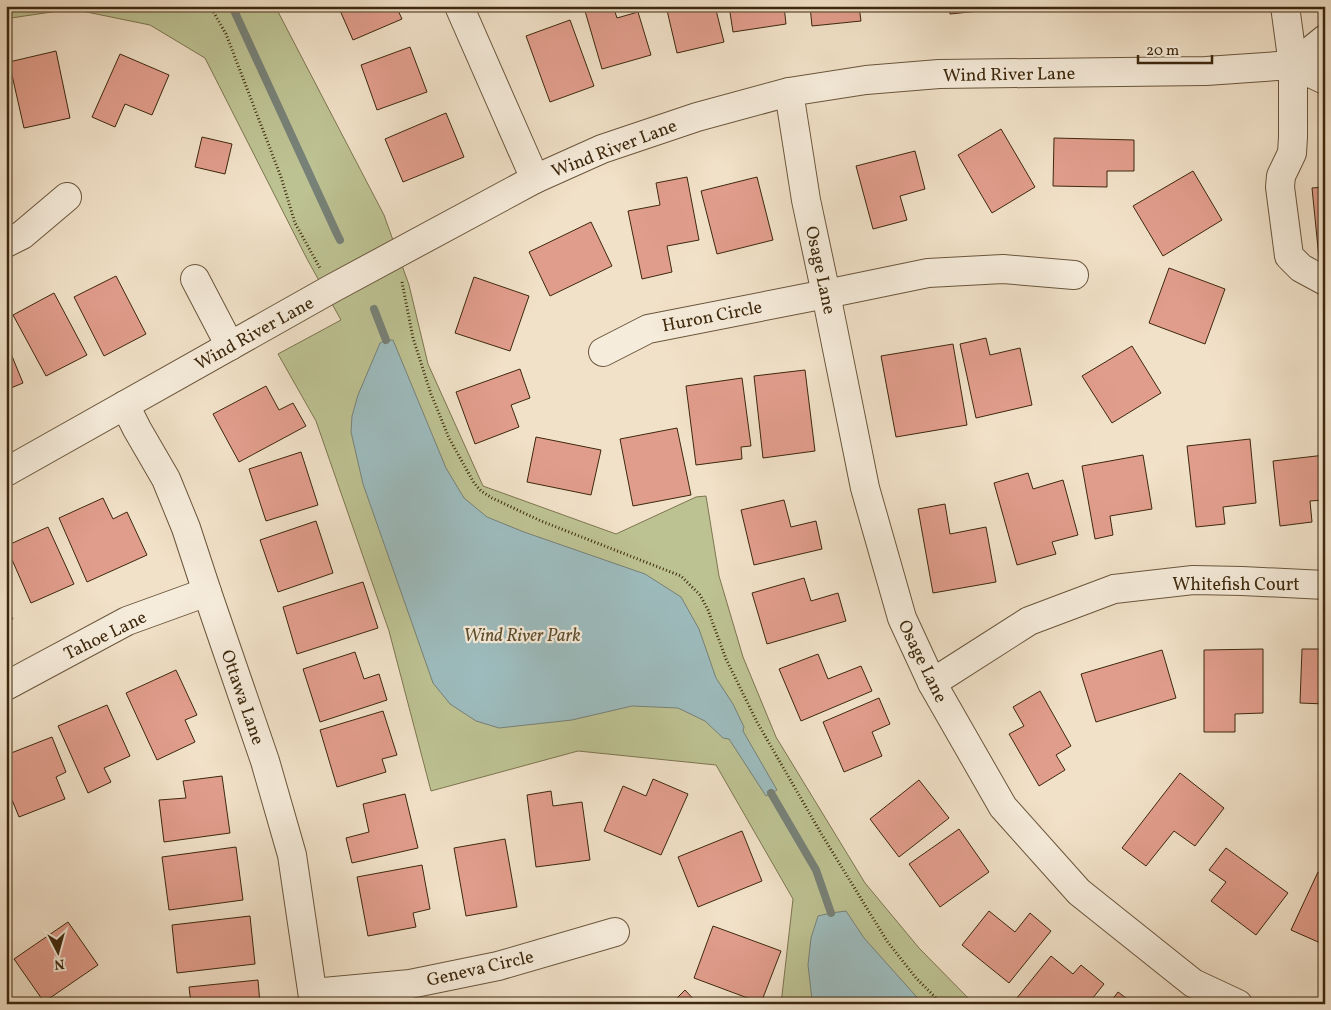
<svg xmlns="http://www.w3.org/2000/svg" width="1331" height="1010" font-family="Vollkorn,serif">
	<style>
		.green { fill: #bdc293; stroke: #7d7550 }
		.water { fill: #9dbcbe; stroke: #778177 }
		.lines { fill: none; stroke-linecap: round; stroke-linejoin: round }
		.stream { stroke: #778177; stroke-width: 8 }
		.building { fill: #e19d8c; stroke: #3d280d }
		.minor-casing { stroke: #6a563c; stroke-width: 30 }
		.path { stroke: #3d280d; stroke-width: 3; stroke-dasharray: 1 2.5; stroke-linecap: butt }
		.minor { stroke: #f6ecdb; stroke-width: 28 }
		.labels { text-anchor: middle; stroke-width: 4.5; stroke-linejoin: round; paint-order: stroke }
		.street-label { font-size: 18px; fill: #3d280d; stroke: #f6ecdb }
		.park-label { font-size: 18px; font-style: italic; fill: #5d4e2e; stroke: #f6ecdb }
	</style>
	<rect width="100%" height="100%" fill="#f1e1c8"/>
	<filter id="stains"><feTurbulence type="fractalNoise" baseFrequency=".004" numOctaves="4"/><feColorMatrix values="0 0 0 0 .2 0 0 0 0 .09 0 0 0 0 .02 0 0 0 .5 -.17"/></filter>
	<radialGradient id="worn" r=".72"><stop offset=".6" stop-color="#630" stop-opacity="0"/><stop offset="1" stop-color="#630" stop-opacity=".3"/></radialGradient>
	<polygon class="green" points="6,6 275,6 384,215 409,285 428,364 483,486 616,534 696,497 706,496 719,576 743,657 776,737 865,883 919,948 974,1004 781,1004 793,899 716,765 578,751 431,791 389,631 316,421 278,354 341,320 307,259 205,58 150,25 72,9 11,18 6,20"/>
	<g class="water">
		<polygon points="386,340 393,340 446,468 464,498 487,517 524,532 645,574 681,597 699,629 716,678 733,704 744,727 743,731 777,790 766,796 729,739 723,738 705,721 678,708 632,706 572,720 499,728 476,721 450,704 433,683 363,484 351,432 352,416 358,395 380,343"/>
		<polygon points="846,911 864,938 923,1004 814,1004 812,1000 808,965 811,938 818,916 831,913"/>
	</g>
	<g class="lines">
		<g class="stream">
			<polyline points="232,6 337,234 340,240"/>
			<polyline points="374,309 386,340"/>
			<polyline points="771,793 816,870 831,913"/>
		</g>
	</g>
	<g class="building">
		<polygon points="338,6 396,6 402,19 353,40"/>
		<polygon points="599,6 613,6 617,18 638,12 651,55 602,69 585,11"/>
		<polygon points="666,6 715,6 724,42 677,53"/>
		<polygon points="729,6 784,6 786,24 733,32"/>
		<polygon points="810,6 859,6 861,21 812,26"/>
		<polygon points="877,6 911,6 877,10"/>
		<polygon points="949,6 997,6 998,9 950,14"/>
		<polygon points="1008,6 1052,6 1009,11"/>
		<polygon points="570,20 594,86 550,102 526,36"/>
		<polygon points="410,47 427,92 377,110 361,65"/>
		<polygon points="56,51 70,118 24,128 9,62"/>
		<polygon points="120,54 169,75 152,115 125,104 115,127 92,117"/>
		<polygon points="446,113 464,157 403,182 385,139"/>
		<polygon points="1001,129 1035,187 992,213 958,155"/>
		<polygon points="202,137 232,144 225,174 195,167"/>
		<polygon points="1054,138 1134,140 1134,171 1107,171 1107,187 1053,186"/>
		<polygon points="915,151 925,189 900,196 907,220 873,229 856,166"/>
		<polygon points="1193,171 1222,220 1163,256 1133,206"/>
		<polygon points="687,177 699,240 667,246 672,272 642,279 628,211 660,205 656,183"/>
		<polygon points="757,177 773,240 717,254 701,191"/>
		<polygon points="1325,187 1325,268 1320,268 1312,188"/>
		<polygon points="591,222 612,266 550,296 529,252"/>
		<polygon points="1169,268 1225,289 1205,344 1149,323"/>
		<polygon points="116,276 146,334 104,356 74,297"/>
		<polygon points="474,277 529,296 510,351 455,333"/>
		<polygon points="54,293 87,355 46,376 13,315"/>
		<polygon points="986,338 990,355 1020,348 1032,405 976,418 960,344"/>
		<polygon points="7,344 23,383 6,390 6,345"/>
		<polygon points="953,344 967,425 896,437 881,356"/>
		<polygon points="1132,346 1161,393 1112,423 1082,376"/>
		<polygon points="520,369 530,398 511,405 519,427 475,444 456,392"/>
		<polygon points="805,370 815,451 763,458 754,376"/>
		<polygon points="742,378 751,446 741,447 742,459 696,465 686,386"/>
		<polygon points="266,386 279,410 293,403 306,426 239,462 213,414"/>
		<polygon points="677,428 691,495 633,506 620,439"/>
		<polygon points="536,437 601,450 591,495 527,482"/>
		<polygon points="1250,439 1256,503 1223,507 1225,524 1196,527 1187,446"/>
		<polygon points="301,452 318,505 266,521 249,469"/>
		<polygon points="1143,455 1152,509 1110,516 1113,535 1095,539 1082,466"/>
		<polygon points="1325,455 1325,500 1310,501 1312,522 1280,526 1273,461"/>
		<polygon points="1028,473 1033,489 1063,480 1078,535 1052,542 1056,554 1017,565 994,483"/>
		<polygon points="103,498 113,519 127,512 147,555 87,582 59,518"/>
		<polygon points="784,500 791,527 816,521 822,549 754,565 741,510"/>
		<polygon points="945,504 950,534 986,527 996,582 933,593 918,509"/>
		<polygon points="316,521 333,573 278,592 260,540"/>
		<polygon points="48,527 74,584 31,603 6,546"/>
		<polygon points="804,578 811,601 838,593 846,621 767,644 752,593"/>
		<polygon points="363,582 378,628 297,654 283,607"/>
		<polygon points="6,607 13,619 6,622"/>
		<polygon points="1263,649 1263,713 1235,714 1235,732 1204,732 1204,650"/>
		<polygon points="1302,649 1325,649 1325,704 1300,703"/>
		<polygon points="1162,650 1176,698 1096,722 1081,674"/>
		<polygon points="355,652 364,679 379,674 387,700 320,722 303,669"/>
		<polygon points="818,654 828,679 861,666 872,691 801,721 779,669"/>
		<polygon points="176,670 197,715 185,720 195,742 157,760 126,693"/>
		<polygon points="1040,691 1071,746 1056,755 1065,770 1039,786 1009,734 1024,726 1013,707"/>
		<polygon points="879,698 890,724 872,732 882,756 844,772 823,722"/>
		<polygon points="107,705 130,756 104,768 111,782 88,793 58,726"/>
		<polygon points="383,711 397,755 382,759 386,772 337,787 320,730"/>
		<polygon points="52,737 66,772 56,777 65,799 19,817 6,785 6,755"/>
		<polygon points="1180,773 1224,808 1195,846 1174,831 1146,866 1122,848"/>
		<polygon points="222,776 230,833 164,842 159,800 186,798 183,781"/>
		<polygon points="653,779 688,794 661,855 604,831 623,786 646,796"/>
		<polygon points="919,780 949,818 899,857 870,819"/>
		<polygon points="551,791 553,806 582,802 590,860 536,867 527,795"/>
		<polygon points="405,794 418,848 352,863 346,838 369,832 363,804"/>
		<polygon points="959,829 989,872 940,907 909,864"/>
		<polygon points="742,831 762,881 698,907 678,857"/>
		<polygon points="505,839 517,907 466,916 454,848"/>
		<polygon points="236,847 243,900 169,910 162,857"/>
		<polygon points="1226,848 1288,893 1256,935 1211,901 1226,882 1209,870"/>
		<polygon points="422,865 430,909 413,913 416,927 368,936 357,877"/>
		<polygon points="1318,872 1325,875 1325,945 1291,930"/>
		<polygon points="989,911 1015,932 1030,913 1051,931 1009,983 962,945"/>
		<polygon points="250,916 255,964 177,973 172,925"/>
		<polygon points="68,922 98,965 44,1002 14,959"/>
		<polygon points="713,926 781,951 761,1003 694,978"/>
		<polygon points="1051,956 1073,974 1081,965 1104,984 1088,1004 1012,1004"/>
		<polygon points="258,980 260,1004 191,1004 189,987"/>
		<polygon points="685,990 698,1004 671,1004"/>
		<polygon points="1118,992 1134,1004 1109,1004"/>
	</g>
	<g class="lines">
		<defs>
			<g id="minor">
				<polyline points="459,6 535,179"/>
				<polyline points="1285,6 1293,65 1293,137 1292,153 1281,176 1280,187 1289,256 1301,268 1325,281"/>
				<polyline points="1293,65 1325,39"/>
				<polyline points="789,92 806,200 826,294 865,488 902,618 932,683 1003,807 1079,892 1193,983 1238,1004"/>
				<polyline points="6,243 22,235 67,197"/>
				<polyline points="195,279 230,346"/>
				<polyline points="603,352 648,329 826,294 928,273 1003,269 1074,275"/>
				<polyline points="125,405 137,429 166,479 186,528 207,592 265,761 292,855 314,1004"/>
				<polyline points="6,472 331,289 535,179 602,149 697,117 789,92 866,80 939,74 1206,71 1293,65 1325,80"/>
				<polyline points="932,683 1029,621 1114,589 1193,580 1242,581 1325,585"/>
				<polyline points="6,686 127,621 207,592"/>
				<polyline points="313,993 410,984 498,966 615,932"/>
			</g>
		</defs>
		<use href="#minor" class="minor-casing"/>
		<g class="path">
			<polyline points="210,6 226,34 281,177 295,223 320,268"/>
			<polyline points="402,282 413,338 431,394 449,438 474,483 481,491 492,498 541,521 681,576 700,595 708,610 726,659 757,722 822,835 887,941 916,978 942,1004"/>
		</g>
		<use href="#minor" class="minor"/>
	</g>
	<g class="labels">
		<g class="street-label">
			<text transform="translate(1009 74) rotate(-1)" y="6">Wind River Lane</text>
			<text transform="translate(614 148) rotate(-21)" y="6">Wind River Lane</text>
			<text transform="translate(821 270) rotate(78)" y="6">Osage Lane</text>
			<text transform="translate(712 316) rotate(-11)" y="6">Huron Circle</text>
			<text transform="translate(254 333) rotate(-29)" y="6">Wind River Lane</text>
			<text x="1236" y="590">Whitefish Court</text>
			<text transform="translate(105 635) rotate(-26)" y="6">Tahoe Lane</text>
			<text transform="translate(923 661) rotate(64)" y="6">Osage Lane</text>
			<text transform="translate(243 697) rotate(71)" y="6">Ottawa Lane</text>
			<text transform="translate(480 968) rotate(-13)" y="6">Geneva Circle</text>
		</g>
		<g class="park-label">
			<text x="522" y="641">Wind River Park</text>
		</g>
	</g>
	<rect width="1331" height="1010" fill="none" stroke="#f1e1c8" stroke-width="25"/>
	<rect x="8" y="8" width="1316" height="995" fill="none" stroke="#3d280d" stroke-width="2.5"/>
	<rect x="12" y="12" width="1306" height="985" fill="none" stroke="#3d280d"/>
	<g transform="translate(58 952) rotate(174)" stroke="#f6ecdb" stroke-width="4" paint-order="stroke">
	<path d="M0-4L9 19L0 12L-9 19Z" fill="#3d280d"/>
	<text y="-8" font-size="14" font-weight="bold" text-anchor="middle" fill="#3d280d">N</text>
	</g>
	<path d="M1138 55v8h74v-8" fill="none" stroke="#3d280d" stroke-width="2.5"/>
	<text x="1146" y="55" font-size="15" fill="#3d280d" stroke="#f6ecdb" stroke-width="4" paint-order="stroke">20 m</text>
	<rect width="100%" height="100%" filter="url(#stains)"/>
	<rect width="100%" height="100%" fill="url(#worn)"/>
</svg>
